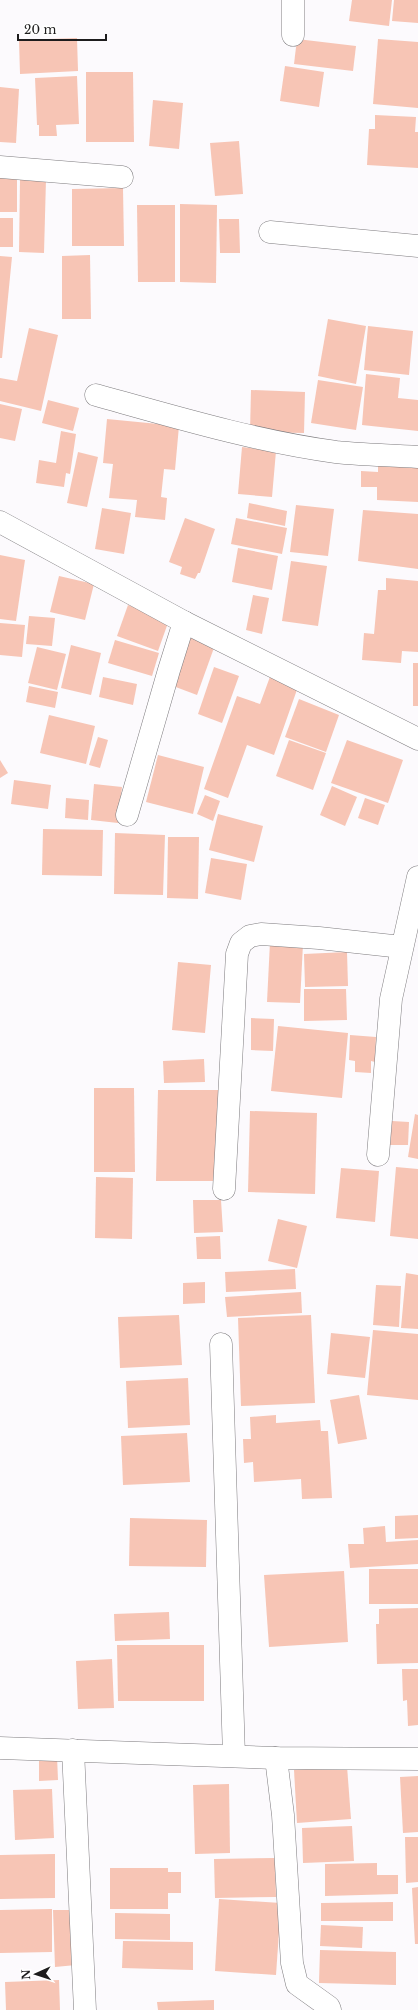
<svg xmlns="http://www.w3.org/2000/svg" width="418" height="2010" font-family="'Libre Baskerville',serif">
	<style>
		.building { fill: #f7c5b5 }
		.lines { fill: none; stroke-linecap: round; stroke-linejoin: round }
		.minor-casing { stroke: #7e7c7f; stroke-width: 23 }
		.minor { stroke: #fff; stroke-width: 22 }
	</style>
	<rect width="100%" height="100%" fill="#fcfafd"/>
	<g class="building">
		<polygon points="352,0 392,0 389,26 349,21"/>
		<polygon points="394,0 418,0 418,23 392,21"/>
		<polygon points="77,38 78,71 20,74 19,40"/>
		<polygon points="297,39 356,46 353,71 294,64"/>
		<polygon points="378,39 418,42 418,108 373,104"/>
		<polygon points="285,66 324,72 319,107 280,101"/>
		<polygon points="86,72 133,72 134,142 86,142"/>
		<polygon points="77,76 79,124 56,125 57,136 39,136 39,125 37,125 35,78"/>
		<polygon points="0,87 19,89 16,143 0,142"/>
		<polygon points="153,100 183,103 179,149 149,146"/>
		<polygon points="375,115 416,117 415,132 418,132 418,168 367,165 369,129 375,129"/>
		<polygon points="239,141 243,194 215,196 210,143"/>
		<polygon points="17,175 17,212 0,212 0,176"/>
		<polygon points="20,179 46,179 44,253 19,252"/>
		<polygon points="123,188 124,246 72,246 72,189"/>
		<polygon points="180,204 217,205 216,283 180,282"/>
		<polygon points="137,205 175,205 175,282 138,282"/>
		<rect x="0" y="218" width="13" height="29"/>
		<polygon points="219,219 239,219 240,253 220,253"/>
		<polygon points="90,255 91,319 62,319 62,256"/>
		<polygon points="0,256 12,257 2,358 0,358"/>
		<polygon points="328,319 366,326 356,384 318,376"/>
		<polygon points="368,326 413,331 409,375 364,370"/>
		<polygon points="29,328 58,335 41,411 0,401 0,378 17,381"/>
		<polygon points="366,374 400,378 398,398 418,400 418,431 362,425"/>
		<polygon points="318,380 363,387 356,430 311,423"/>
		<polygon points="251,390 305,392 304,433 250,432"/>
		<polygon points="48,400 79,408 73,431 42,423"/>
		<polygon points="0,404 22,409 15,441 0,438"/>
		<polygon points="107,419 179,426 175,470 164,469 161,497 167,498 165,520 135,517 137,500 109,498 113,464 103,463"/>
		<polygon points="61,431 76,434 70,474 66,473 64,487 36,483 39,460 56,463"/>
		<polygon points="242,447 276,451 272,497 238,494"/>
		<polygon points="78,452 98,457 87,507 67,503"/>
		<polygon points="378,461 418,463 418,502 377,500 377,487 361,487 361,471 378,472"/>
		<polygon points="249,503 287,511 285,526 247,518"/>
		<polygon points="296,505 334,509 328,556 290,552"/>
		<polygon points="102,508 131,513 124,554 95,549"/>
		<polygon points="363,510 418,514 418,569 358,561"/>
		<polygon points="185,518 215,529 200,573 198,573 195,579 180,574 182,567 169,562"/>
		<polygon points="236,518 287,528 282,554 231,544"/>
		<polygon points="238,548 278,556 272,590 232,582"/>
		<polygon points="0,555 25,560 16,621 0,619"/>
		<polygon points="291,561 327,566 318,626 282,621"/>
		<polygon points="59,576 94,584 85,620 50,612"/>
		<polygon points="386,578 418,581 418,652 402,651 401,663 362,660 364,633 374,634 378,590 386,590"/>
		<polygon points="253,595 269,598 262,634 246,630"/>
		<polygon points="128,605 169,620 158,651 117,636"/>
		<polygon points="29,616 55,618 52,646 26,644"/>
		<polygon points="0,623 25,625 22,657 0,655"/>
		<polygon points="191,636 215,645 197,695 173,686"/>
		<polygon points="115,640 159,653 152,676 108,663"/>
		<polygon points="71,645 101,653 91,695 61,688"/>
		<polygon points="37,647 66,654 57,690 28,683"/>
		<rect x="413" y="663" width="5" height="43"/>
		<polygon points="214,667 239,676 222,723 198,714"/>
		<polygon points="271,674 299,684 274,755 247,745 228,798 204,789 237,696 260,704"/>
		<polygon points="103,677 137,684 133,705 99,697"/>
		<polygon points="29,686 58,692 55,708 26,702"/>
		<polygon points="299,699 339,715 326,752 285,737"/>
		<polygon points="49,715 95,726 86,764 40,753"/>
		<polygon points="98,737 108,740 100,768 89,765"/>
		<polygon points="289,740 326,753 313,790 276,776"/>
		<polygon points="347,740 403,760 388,803 331,783"/>
		<polygon points="158,755 204,767 193,814 146,802"/>
		<polygon points="0,760 8,773 0,778"/>
		<polygon points="14,780 51,785 48,809 11,804"/>
		<polygon points="94,784 122,787 118,823 91,820"/>
		<polygon points="332,786 357,797 345,826 320,815"/>
		<polygon points="205,795 220,801 213,821 197,814"/>
		<polygon points="66,798 89,800 88,820 65,818"/>
		<polygon points="365,798 385,805 378,825 358,818"/>
		<polygon points="218,814 263,826 254,862 209,850"/>
		<polygon points="43,829 103,830 102,876 42,875"/>
		<polygon points="115,833 165,835 163,895 114,894"/>
		<polygon points="168,837 199,837 198,899 167,898"/>
		<polygon points="211,858 247,864 241,900 205,893"/>
		<polygon points="270,942 303,944 300,1003 267,1002"/>
		<polygon points="347,952 348,986 305,987 304,954"/>
		<polygon points="178,962 211,965 205,1033 172,1030"/>
		<polygon points="304,989 346,989 347,1020 304,1021"/>
		<polygon points="251,1018 274,1019 273,1051 251,1050"/>
		<polygon points="278,1026 348,1033 342,1098 271,1091"/>
		<polygon points="350,1035 376,1037 375,1062 371,1061 371,1073 355,1072 355,1061 349,1060"/>
		<polygon points="204,1059 205,1082 164,1083 163,1061"/>
		<polygon points="94,1088 134,1088 135,1172 94,1172"/>
		<polygon points="158,1090 218,1090 216,1181 156,1181"/>
		<polygon points="250,1111 317,1113 315,1194 248,1192"/>
		<polygon points="415,1114 418,1115 418,1159 408,1157"/>
		<polygon points="392,1121 409,1122 408,1145 390,1145"/>
		<polygon points="396,1167 418,1169 418,1239 390,1236"/>
		<polygon points="341,1168 379,1171 375,1222 336,1218"/>
		<polygon points="96,1177 133,1178 132,1239 95,1238"/>
		<polygon points="193,1200 221,1200 223,1232 194,1233"/>
		<polygon points="278,1219 307,1226 297,1268 268,1261"/>
		<polygon points="220,1236 221,1259 197,1259 196,1237"/>
		<polygon points="295,1269 296,1289 226,1292 225,1272"/>
		<polygon points="406,1273 418,1275 418,1329 401,1328"/>
		<polygon points="205,1282 205,1303 183,1304 183,1283"/>
		<polygon points="376,1285 401,1286 399,1327 373,1325"/>
		<polygon points="301,1292 302,1313 227,1317 225,1297"/>
		<polygon points="179,1315 182,1365 120,1368 118,1317"/>
		<polygon points="311,1315 315,1403 241,1406 238,1318"/>
		<polygon points="373,1330 418,1334 418,1400 367,1395"/>
		<polygon points="331,1333 370,1337 365,1378 327,1374"/>
		<polygon points="188,1378 190,1425 128,1428 126,1381"/>
		<polygon points="359,1395 367,1439 338,1444 330,1400"/>
		<polygon points="276,1415 276,1423 320,1420 321,1431 328,1431 332,1498 302,1499 301,1479 254,1482 253,1462 244,1463 243,1439 251,1439 250,1417"/>
		<polygon points="187,1433 190,1482 123,1485 121,1436"/>
		<polygon points="418,1515 418,1538 395,1539 395,1516"/>
		<polygon points="130,1518 207,1520 206,1567 129,1566"/>
		<polygon points="385,1526 386,1542 418,1540 418,1564 350,1568 348,1544 364,1544 363,1528"/>
		<rect x="369" y="1569" width="49" height="35"/>
		<polygon points="344,1571 348,1642 269,1647 264,1575"/>
		<polygon points="418,1608 418,1663 377,1664 376,1624 379,1624 379,1609"/>
		<polygon points="169,1612 170,1639 115,1641 114,1614"/>
		<polygon points="117,1645 204,1645 204,1701 118,1701"/>
		<polygon points="112,1659 114,1708 78,1709 76,1661"/>
		<polygon points="402,1669 418,1669 418,1725 408,1726 407,1700 403,1701"/>
		<polygon points="57,1756 58,1780 39,1781 39,1757"/>
		<polygon points="347,1766 351,1819 297,1823 294,1770"/>
		<polygon points="418,1776 418,1832 403,1833 400,1777"/>
		<polygon points="229,1784 230,1853 195,1854 193,1785"/>
		<polygon points="52,1789 54,1838 15,1840 13,1790"/>
		<polygon points="352,1826 354,1861 303,1863 302,1828"/>
		<polygon points="405,1837 418,1837 418,1882 406,1883"/>
		<polygon points="55,1854 55,1898 0,1899 0,1855"/>
		<polygon points="275,1858 276,1897 215,1898 214,1859"/>
		<polygon points="377,1863 377,1875 398,1875 398,1894 325,1896 325,1864"/>
		<polygon points="110,1868 168,1868 168,1872 181,1872 181,1893 168,1893 168,1909 110,1909"/>
		<polygon points="418,1887 418,1944 415,1944 412,1888"/>
		<polygon points="219,1899 281,1903 276,1975 215,1971"/>
		<polygon points="393,1902 393,1921 321,1921 321,1903"/>
		<polygon points="52,1909 52,1952 0,1953 0,1910"/>
		<polygon points="53,1910 75,1910 76,1965 55,1967"/>
		<polygon points="115,1913 170,1914 170,1940 115,1939"/>
		<polygon points="321,1925 363,1927 362,1948 320,1946"/>
		<polygon points="123,1941 193,1942 193,1970 122,1968"/>
		<polygon points="320,1950 396,1952 396,1985 319,1983"/>
		<polygon points="59,1980 60,2010 6,2010 5,1982"/>
		<polygon points="214,2000 214,2010 158,2010 157,2002"/>
	</g>
	<g class="lines">
		<defs>
			<g id="minor">
				<polyline points="293,35 293,0"/>
				<polyline points="0,167 122,177"/>
				<polyline points="270,232 418,246"/>
				<path d="M96,395C175,417 255,441 336,452C363,455 391,455 418,457"/>
				<polyline points="0,522 184,622 418,739"/>
				<polyline points="127,815 169,670 184,622"/>
				<polyline points="378,1155 391,999 418,877"/>
				<polyline points="224,1189 237,954 241,943 250,936 261,934 319,938 402,947"/>
				<polyline points="221,1344 234,1756"/>
				<polyline points="0,1748 276,1758 418,1759"/>
				<polyline points="73,1750 85,2010"/>
				<polyline points="276,1758 283,1815 292,1963 297,1984 329,2007 330,2010"/>
			</g>
		</defs>
		<use href="#minor" class="minor-casing"/>
		<use href="#minor" class="minor"/>
	</g>
	<g transform="translate(36 1974) rotate(267)" stroke="#ffffff" stroke-width="3" paint-order="stroke">
	<path d="M0-3L7 15L0 10L-7 15Z" fill="#1d1c1d"/>
	<text y="-6" font-size="11" font-weight="bold" text-anchor="middle" fill="#1d1c1d">N</text>
	</g>
	<path d="M18 34v6h88v-6" fill="none" stroke="#1d1c1d" stroke-width="2"/>
	<text x="24" y="34" font-size="12" fill="#1d1c1d" stroke="#ffffff" stroke-width="3" paint-order="stroke">20 m</text>
</svg>
